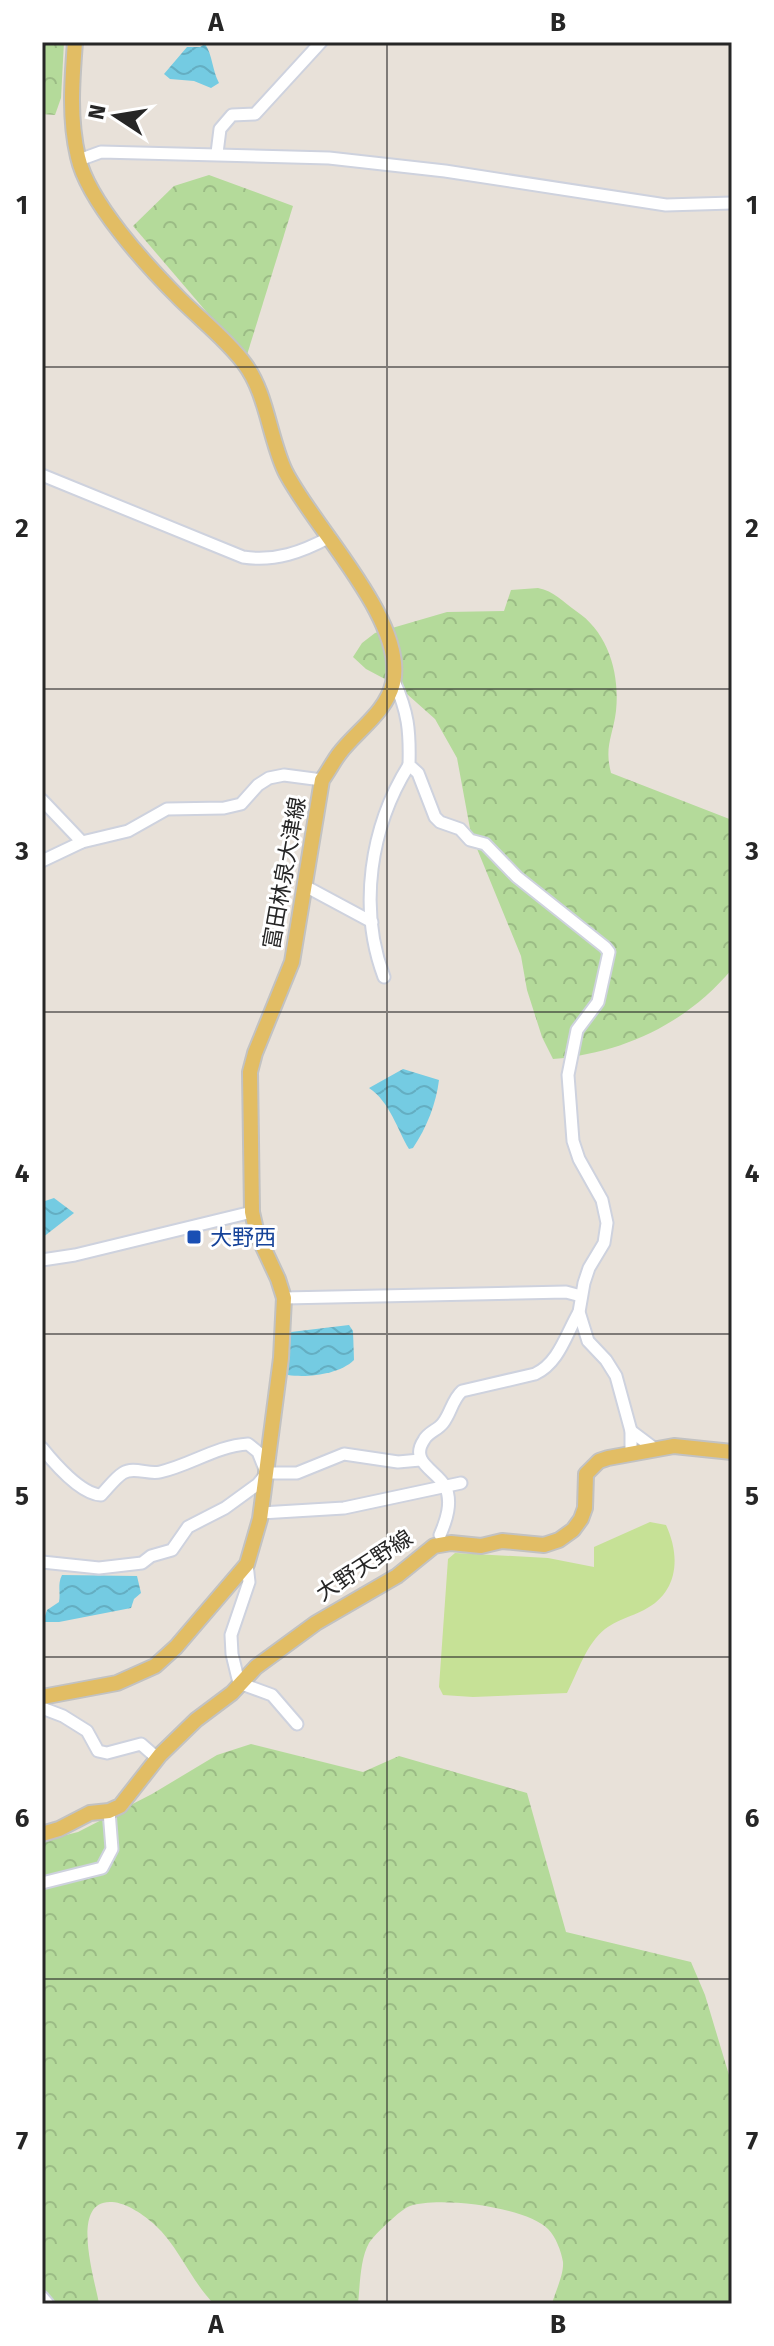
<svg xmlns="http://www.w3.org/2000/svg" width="774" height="2346" font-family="'Fira Sans','Noto Sans JP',sans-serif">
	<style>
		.forest { fill: url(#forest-crowns) }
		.pitch { fill: #c6e196 }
		.water { fill: url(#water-waves) }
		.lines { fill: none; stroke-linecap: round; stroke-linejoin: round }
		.minor-casing { stroke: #ced2de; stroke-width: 15 }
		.major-casing { stroke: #c2c2c2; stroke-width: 18 }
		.minor { stroke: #fff; stroke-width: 11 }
		.major { stroke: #e2bd64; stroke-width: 14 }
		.grid { fill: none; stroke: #262626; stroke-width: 2; stroke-opacity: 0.55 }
		.transit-dot { fill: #1a4fb4; stroke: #fff; stroke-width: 3 }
		.labels { text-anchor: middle; stroke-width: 6; stroke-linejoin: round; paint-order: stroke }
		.street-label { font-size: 22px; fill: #262626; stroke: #fff }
		.transit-label { font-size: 22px; fill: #164399; stroke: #fff; text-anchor: start }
		.neatline { fill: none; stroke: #262626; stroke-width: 3 }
		.grid-label { font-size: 26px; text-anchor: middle; font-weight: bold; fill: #262626 }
	</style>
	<defs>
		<pattern id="forest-crowns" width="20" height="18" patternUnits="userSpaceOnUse" patternTransform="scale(2)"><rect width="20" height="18" fill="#b4da9a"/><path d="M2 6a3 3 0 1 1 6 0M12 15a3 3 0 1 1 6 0" fill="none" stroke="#9bbb85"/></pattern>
		<pattern id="water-waves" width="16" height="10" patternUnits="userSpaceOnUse" patternTransform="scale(2)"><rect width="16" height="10" fill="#74cbe2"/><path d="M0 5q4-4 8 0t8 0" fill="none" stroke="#64aec2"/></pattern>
	</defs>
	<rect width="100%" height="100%" fill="#e8e1d9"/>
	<g class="forest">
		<polygon points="42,42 64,42 61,98 55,115 42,114"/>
		<polygon points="209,175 293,206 246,358 133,226 174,186"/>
		<path d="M538,588C554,591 563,602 576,611C608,632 620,673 616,711C613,736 604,746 611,773L732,820V969C686,1024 623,1053 553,1059L542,1037L527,990L521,956L471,834L457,758L435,719L398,686L366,669L353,657L362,643L375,633L447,612L504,611L511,590Z"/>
		<path d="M251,1744L363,1772L399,1756L527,1793L566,1932L691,1962L705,1995L732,2085V2304H552C555,2292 564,2275 563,2262C561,2251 556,2237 548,2229C527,2207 439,2196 410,2206C401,2209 375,2234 369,2243C360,2259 360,2286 358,2304H214C191,2281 179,2247 155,2225C144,2215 127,2203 112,2202C68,2199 96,2283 99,2304H42V1841L78,1832L152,1794L217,1755Z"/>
	</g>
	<path class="pitch" d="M650,1522L666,1525C681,1557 678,1593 644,1610C632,1616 615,1621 605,1629C586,1644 578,1672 567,1693L473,1697L443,1695L439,1687L448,1559L455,1553L548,1558L594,1567V1547Z"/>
	<g class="water">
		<path d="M205,44C213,56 212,70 219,83L211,88L194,81L170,79L164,74L187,47H200Z"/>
		<path d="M403,1069L439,1080C436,1104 427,1127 413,1148L409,1149C397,1129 390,1102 369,1088Z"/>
		<polygon points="54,1198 74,1213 42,1238 42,1202"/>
		<path d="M349,1325L353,1331L354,1360C340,1374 308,1378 288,1375L291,1332Z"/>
		<path d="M62,1575L137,1576L141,1593L134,1599L131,1608L59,1622H43L47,1610L59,1602C61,1592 57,1585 62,1575Z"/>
	</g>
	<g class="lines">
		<defs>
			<g id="minor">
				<polyline points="217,153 220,129 232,115 255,114 321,42"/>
				<polyline points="79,160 101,152 329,158 445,171 666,205 732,203"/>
				<path d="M42,475L243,557C275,562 302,552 330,537"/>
				<path d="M394,681C408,712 410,730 409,765L418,773L435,817L440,822L460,829L470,840L485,844L517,877L605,947L609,952L598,1002L577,1030L568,1075L573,1141L579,1159L602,1200L607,1223L604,1243L589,1268L584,1283L579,1312L588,1341L606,1360L616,1376L631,1431V1454"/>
				<polyline points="42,800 82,842 128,831 167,809 224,808 241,804 258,785 269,778 284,775 322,780"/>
				<polyline points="42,861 82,842"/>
				<polyline points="305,886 372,922"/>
				<path d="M384,977C358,908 370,827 409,765"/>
				<polyline points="42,1260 75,1255 252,1212"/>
				<polyline points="284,1298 566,1292 581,1296"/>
				<polyline points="631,1431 655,1449"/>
				<path d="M42,1448C54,1463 81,1494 101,1495C108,1488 115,1478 123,1473C134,1466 148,1475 160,1472C191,1465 216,1446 248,1444L258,1452L266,1472"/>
				<polyline points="266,1473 297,1473 344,1454 398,1462 420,1460"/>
				<polyline points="261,1513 344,1508 461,1483"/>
				<path d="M440,1535C446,1521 453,1502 445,1486C436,1470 409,1462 424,1440C428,1432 438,1430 443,1423C451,1413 452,1400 462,1391L535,1374C559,1363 566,1334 579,1312"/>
				<polyline points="42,1562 99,1568 142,1563 151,1556 172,1550 188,1527 225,1508 258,1484 265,1475"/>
				<polyline points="247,1564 249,1582 231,1635 232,1654 239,1683 272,1695 297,1724"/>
				<polyline points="42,1708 63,1716 87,1731 98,1751 107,1753 141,1744 157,1758"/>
				<polyline points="42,1883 102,1868 112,1849 109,1811"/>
				<polyline points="42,2297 48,2304"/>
			</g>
			<g id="major">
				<path d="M42,1697L117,1683L155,1666L176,1647L247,1564L260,1519L281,1358L284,1298L278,1279L257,1234L252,1212L250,1072L255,1053L292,962L322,780C328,772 333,762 339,754C356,731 386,713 393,683C407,620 312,526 285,471C269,437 267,393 244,363C226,339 201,320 180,299C147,266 88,202 78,157C69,119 72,81 75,42"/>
				<polyline points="42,1834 59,1829 90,1813 109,1811 120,1806 160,1755 196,1720 232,1693 256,1667 316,1623 397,1576 434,1546 451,1543 481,1546 502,1541 544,1545 559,1540 573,1530 581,1519 585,1508 586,1474 599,1461 608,1458 674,1446 732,1452"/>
			</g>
		</defs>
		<use href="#minor" class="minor-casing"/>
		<use href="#major" class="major-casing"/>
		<use href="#minor" class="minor"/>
		<use href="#major" class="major"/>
	</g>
	<path class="grid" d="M387,42V2304M42,367H732M42,689H732M42,1012H732M42,1334H732M42,1657H732M42,1979H732"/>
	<rect class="transit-dot" x="186" y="1229" width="16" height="16" rx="4"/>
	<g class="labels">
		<g class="street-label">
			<text transform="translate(284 873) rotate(-80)" y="8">富田林泉大津線</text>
			<text transform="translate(364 1565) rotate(-33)" y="8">大野天野線</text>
		</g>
		<g class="transit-label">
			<text x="210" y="1245">大野西</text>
		</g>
	</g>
	<rect width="774" height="2346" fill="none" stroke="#ffffff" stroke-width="88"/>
	<g transform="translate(116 116) rotate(282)" stroke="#ffffff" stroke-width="6" paint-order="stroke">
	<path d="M0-6L14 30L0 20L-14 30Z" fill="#262626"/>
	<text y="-12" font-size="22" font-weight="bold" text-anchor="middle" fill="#262626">N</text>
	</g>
	<rect x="44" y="44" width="686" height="2258" class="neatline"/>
	<g class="grid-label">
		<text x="216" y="31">A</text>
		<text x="558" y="31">B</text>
		<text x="22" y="214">1</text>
		<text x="752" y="214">1</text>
		<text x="22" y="537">2</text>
		<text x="752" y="537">2</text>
		<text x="22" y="860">3</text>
		<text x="752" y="860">3</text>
		<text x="22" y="1182">4</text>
		<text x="752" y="1182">4</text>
		<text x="22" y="1505">5</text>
		<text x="752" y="1505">5</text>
		<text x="22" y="1827">6</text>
		<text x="752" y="1827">6</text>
		<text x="22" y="2150">7</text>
		<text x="752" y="2150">7</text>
		<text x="216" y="2333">A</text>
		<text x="558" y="2333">B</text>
	</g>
</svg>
